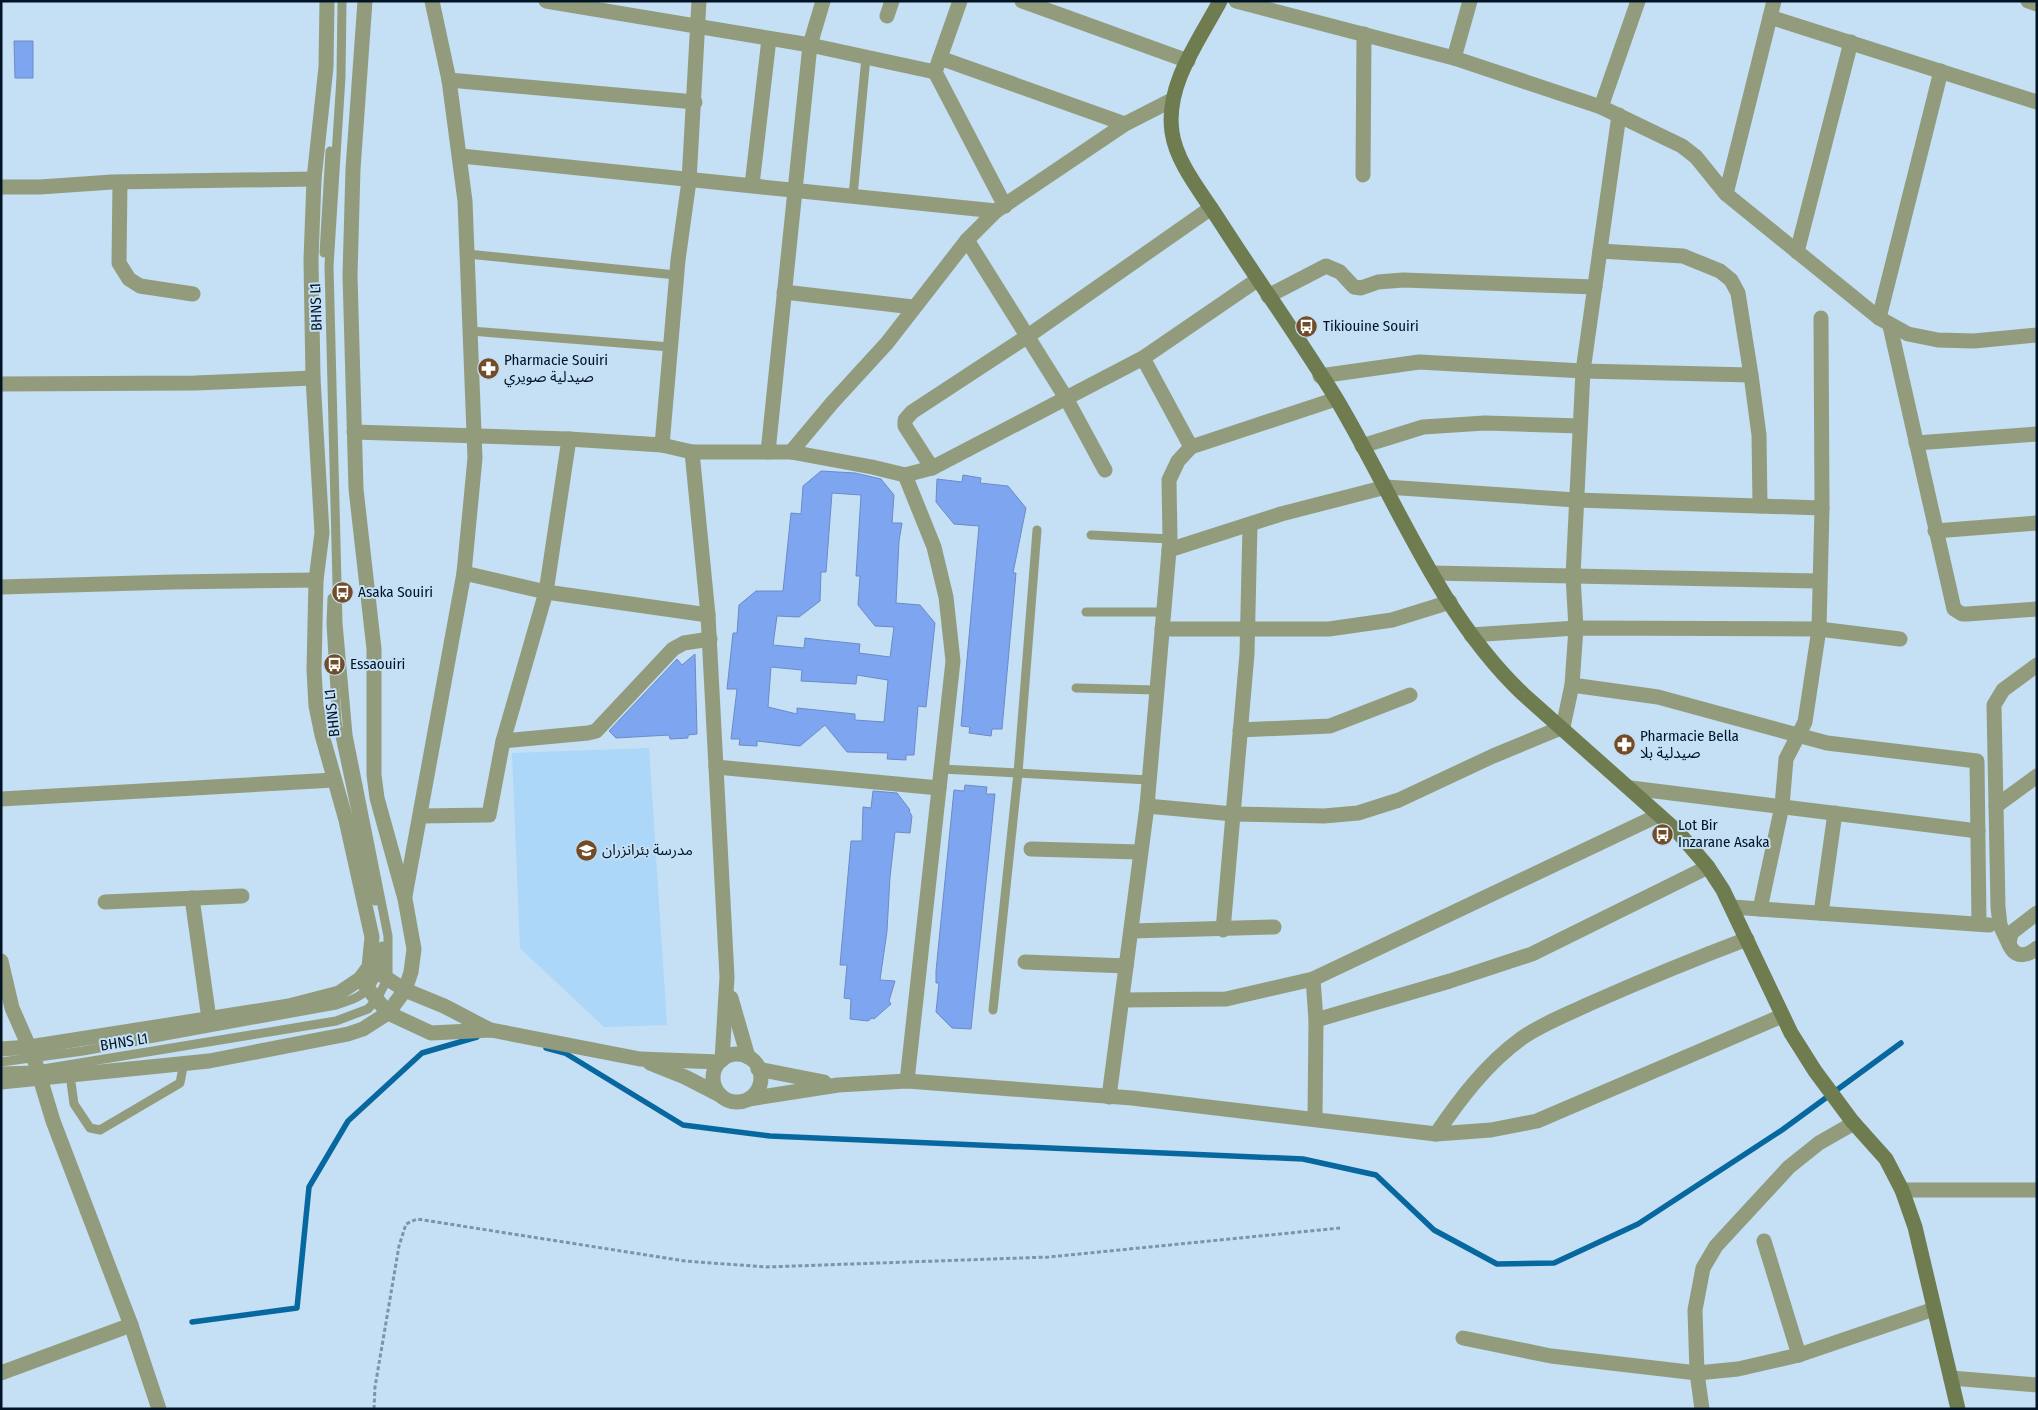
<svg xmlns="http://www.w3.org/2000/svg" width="2038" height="1410" font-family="'Fira Sans Condensed','Noto Sans Arabic',sans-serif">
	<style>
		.built { fill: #acd7f9 }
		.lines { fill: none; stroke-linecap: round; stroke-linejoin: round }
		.stream { stroke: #07689f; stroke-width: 5.5 }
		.building { fill: #7ea5ef; stroke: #6b8bc8; fill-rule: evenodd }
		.path { stroke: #7c94a8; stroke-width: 3; stroke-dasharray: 4 2.5; stroke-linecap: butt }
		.lane { stroke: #929c7d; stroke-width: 9 }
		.street { stroke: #929c7d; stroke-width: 15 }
		.secondary { stroke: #6f7c4f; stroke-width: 15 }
		.labels { text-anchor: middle; stroke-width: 4; stroke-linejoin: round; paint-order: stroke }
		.street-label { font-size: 15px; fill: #001426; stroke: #c5dff4 }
		.poi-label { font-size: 15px; fill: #001426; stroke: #c5dff4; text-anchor: start }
	</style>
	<rect width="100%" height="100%" fill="#c5dff4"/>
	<polygon class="built" points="649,748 667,1025 604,1027 520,948 512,753"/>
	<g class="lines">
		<g class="stream">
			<polyline points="546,1048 565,1053 683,1125 770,1136 1303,1159 1376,1175 1434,1230 1497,1264 1554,1263 1638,1224 1782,1130 1901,1043"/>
			<polyline points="192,1322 297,1308 309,1187 348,1121 422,1053 477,1037"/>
		</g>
	</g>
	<g class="building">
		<polygon points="14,41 33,41 33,78 15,78"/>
		<path d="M821,471L855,473L881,479L894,495L892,523H902L899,541L896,603L920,605L935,623L926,707L918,706L914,755H906V760L887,759L888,753L847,752L825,725L800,746L757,741V746L739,745L740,739H731L737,689H727L733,633H737L739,605L756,591H783L791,513L801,514L803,486ZM832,493L861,495L856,576H860L858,605L875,626L894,627L890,657L859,653L860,644L821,640L805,638L804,648L773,645L777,616L799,617L820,601L821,572H826ZM771,667L802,670L801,681L856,684L857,675L888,680L884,722L855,720V714L797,708V714L768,707Z"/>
		<polygon points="963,475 981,478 980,483 1008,486 1026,508 1013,573 1016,573 1002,729 992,729 991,736 969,733 970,727 961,726 979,526 954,524 936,502 937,479 962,482"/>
		<polygon points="695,654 697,734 688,735 688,738 670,739 669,735 616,738 609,731 677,659 682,665"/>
		<polygon points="965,785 987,787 986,794 995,794 971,1029 952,1028 936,1012 939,983 936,983 936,971 954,790 964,791"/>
		<polygon points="873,791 897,793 910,810 909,811 912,816 910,833 895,832 890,877 887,931 880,980 895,981 889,1001 891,1004 874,1019 872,1018 868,1021 850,1019 851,999 844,998 847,965 840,965 851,841 862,841 863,807 871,808"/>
	</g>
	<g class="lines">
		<polyline class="path" points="374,1409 375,1387 399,1246 406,1224 417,1219 685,1261 766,1267 1049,1257 1340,1228"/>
		<g class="lane">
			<polyline points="853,196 866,57"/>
			<polyline points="324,253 330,151"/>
			<polyline points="467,254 676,275"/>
			<polyline points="471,331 670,347"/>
			<polyline points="1091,535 1170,539"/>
			<polyline points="332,598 331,624 337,722 375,901"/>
			<polyline points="1086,612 1163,612"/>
			<polyline points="1076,688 1157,690"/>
			<polyline points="942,769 1149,780"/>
			<polyline points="993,1010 1018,773 1037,530"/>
			<path d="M1,1062L83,1051L336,1005C344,1002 353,1000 359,996C375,987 383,963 382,946"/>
			<polyline points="1,1071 37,1070 336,1021 368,1009 377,999 388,978 388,936 348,735 338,623 329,266 341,77 342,1"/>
			<polyline points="70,1075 74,1104 90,1128 100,1130 180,1083 184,1062"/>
		</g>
		<g class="street">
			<polyline points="546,1 810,45 935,72"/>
			<polyline points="960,1 935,72 1005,206"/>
			<polyline points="1022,1 1188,61"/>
			<polyline points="1236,1 1454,58 1601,107 1682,146 1696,157 1726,194 1879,318 1908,334 1938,340 1974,341 2037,335"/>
			<polyline points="2028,1 2037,4"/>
			<polyline points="887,16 892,1"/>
			<polyline points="1770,17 2037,102"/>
			<polyline points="940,58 1125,124"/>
			<polyline points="1454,58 1470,1"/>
			<polyline points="449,80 695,102"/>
			<polyline points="1601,107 1638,1"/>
			<polyline points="461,156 996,211"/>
			<polyline points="1363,175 1364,34"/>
			<polyline points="120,182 119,263 129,279 140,286 193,294"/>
			<polyline points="752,185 769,39"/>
			<polyline points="1,187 40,187 112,182 314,179"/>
			<polyline points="1726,194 1774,1"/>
			<polyline points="1211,208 1028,336 912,412 905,420 905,426 932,468 1143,358 1257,280"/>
			<polyline points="967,240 1066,398 1105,470"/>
			<polyline points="1600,251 1683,256 1720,271 1731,280 1738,293 1751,375 1759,435 1760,506"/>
			<polyline points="1797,252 1851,42"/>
			<polyline points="784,292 913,307"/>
			<polyline points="1268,296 1326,266 1340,272 1354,287 1361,288 1378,282 1403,280 1595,287"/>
			<polyline points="1879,318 1941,71"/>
			<polyline points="1890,326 1954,609 1962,614 1967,614 2037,609"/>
			<polyline points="1143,358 1191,447"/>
			<polyline points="1320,376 1419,362 1583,371 1751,375"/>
			<polyline points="1,384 195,383 313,378"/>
			<polyline points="354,432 569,439 662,445 692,452 791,452 872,467 905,475 934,547 946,597 953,661 907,1081"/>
			<polyline points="1916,443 2037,434"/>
			<polyline points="662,445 678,260 689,181 699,1"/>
			<polyline points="1362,446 1423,427 1485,423 1580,426"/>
			<polyline points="692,452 708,615 727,977 722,1060"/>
			<polyline points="768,452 810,45 823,1"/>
			<polyline points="791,452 832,403 887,343 967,240 996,211 1125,124 1172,100"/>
			<polyline points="905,475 932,468"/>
			<polyline points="1935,531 2037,523"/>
			<polyline points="1169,550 1281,514 1386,487 1576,500 1822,508"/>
			<polyline points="464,573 546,592 708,615"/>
			<polyline points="1432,573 1819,581"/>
			<polyline points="1,587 173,582 316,580"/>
			<polyline points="1162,629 1329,629 1392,620 1450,602"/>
			<polyline points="1471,635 1576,628 1819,629 1900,639"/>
			<polyline points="1572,685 1658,697 1827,743 1977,761 1979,924"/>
			<polyline points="1240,730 1330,726 1410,695"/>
			<polyline points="503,741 588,733 596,731 673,649 684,643 710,639"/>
			<polyline points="716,767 939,788"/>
			<polyline points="1631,788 1978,831"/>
			<polyline points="1,799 334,780"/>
			<polyline points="1147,806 1233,814 1324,816 1358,813 1399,800 1493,756 1563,727 1572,685 1576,628 1573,576 1583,371 1619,115"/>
			<polyline points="1996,806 2037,776"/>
			<polyline points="420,816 489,815 503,741 546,592 569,439"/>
			<polyline points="1031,849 1140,852"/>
			<polyline points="405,896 464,573 475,458 465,201 449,80 432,1"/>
			<polyline points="192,898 209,1019"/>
			<polyline points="105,902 242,896"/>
			<polyline points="1732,907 1989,925"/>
			<polyline points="1760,909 1782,806 1786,759 1805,722 1819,629 1822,508 1821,318"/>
			<polyline points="1821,913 1835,813"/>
			<path d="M2037,913L2011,933L2009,944C2015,958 2026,957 2037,948"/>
			<polyline points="1223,930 1247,654 1250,525"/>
			<polyline points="1131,931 1274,927"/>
			<polyline points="2009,944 2000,925 1998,907 1994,705 2003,690 2037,665"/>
			<polyline points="1,961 12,1008 34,1058 53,1121 131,1325 159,1409"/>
			<polyline points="1025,962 1126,966"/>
			<polyline points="369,967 405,990 444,1006 490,1030"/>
			<polyline points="360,979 388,1013 431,1033 491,1030 640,1059 719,1062"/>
			<polyline points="731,998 748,1057"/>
			<polyline points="1122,1000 1226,999 1313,979"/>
			<polyline points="1316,1020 1450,981 1532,954 1708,867"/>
			<polyline points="1,1049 29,1047 289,1006 339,993 360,979 369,967 372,937 346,820 322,735 316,706 314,670 316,580 322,533 313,378 311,260 314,179 326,67 327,1"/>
			<circle cx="737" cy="1078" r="24"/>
			<polyline points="650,1063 685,1077 720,1095"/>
			<polyline points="758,1069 824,1082"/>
			<polyline points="1,1082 209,1061 348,1034 363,1029 388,1013 405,990 411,972 414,949 405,899 377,798 374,775 374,649 356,489 350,275 353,169 365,1"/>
			<polyline points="1109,1097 1147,806 1170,539 1169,480 1178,461 1191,447 1336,399"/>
			<polyline points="749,1099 838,1085 907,1081 1132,1098 1436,1134 1491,1130 1537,1121 1782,1016"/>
			<polyline points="1315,1118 1316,1020 1313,979 1659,815"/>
			<path d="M1436,1134C1460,1099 1486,1064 1522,1038C1542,1024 1566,1015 1589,1004C1641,981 1694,959 1747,939"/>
			<polyline points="1902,1190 2037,1190"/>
			<polyline points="1764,1241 1799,1355"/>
			<polyline points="1463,1338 1551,1356 1697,1373 1738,1369 1799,1355 1934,1309"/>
			<polyline points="1,1373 131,1325"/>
			<polyline points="1951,1378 2037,1385"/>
			<polyline points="1702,1409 1697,1373 1695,1310 1703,1268 1716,1246 1789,1167 1819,1143 1854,1123"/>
		</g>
		<path class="secondary" d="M1220,1C1199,41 1165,85 1172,132C1176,162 1201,192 1217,217C1256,278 1299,338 1337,400C1396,499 1438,613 1523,694L1677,831L1708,867L1723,890L1791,1033L1815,1071L1852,1121L1886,1159L1902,1190L1915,1227L1958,1409"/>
	</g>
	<defs>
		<symbol id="bus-disc" viewBox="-11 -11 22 22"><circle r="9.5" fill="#724c29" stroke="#c5dff4"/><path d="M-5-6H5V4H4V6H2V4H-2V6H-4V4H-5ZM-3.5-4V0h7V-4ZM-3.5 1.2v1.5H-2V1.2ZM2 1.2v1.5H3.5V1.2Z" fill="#fff"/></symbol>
		<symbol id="pharmacy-disc" viewBox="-11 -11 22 22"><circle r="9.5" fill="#724c29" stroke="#c5dff4"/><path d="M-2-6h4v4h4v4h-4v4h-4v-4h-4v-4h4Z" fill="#fff"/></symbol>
		<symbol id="school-disc" viewBox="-11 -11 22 22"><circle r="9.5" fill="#724c29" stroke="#c5dff4"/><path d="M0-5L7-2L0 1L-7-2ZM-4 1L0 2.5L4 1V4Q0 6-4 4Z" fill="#fff"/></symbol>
	</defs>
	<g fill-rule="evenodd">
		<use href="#bus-disc" x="1294" y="314" width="25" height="25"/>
		<use href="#pharmacy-disc" x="476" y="356" width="25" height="25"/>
		<use href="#bus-disc" x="330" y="580" width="25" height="25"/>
		<use href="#bus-disc" x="322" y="652" width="25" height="25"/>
		<use href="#pharmacy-disc" x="1612" y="732" width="25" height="25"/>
		<use href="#bus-disc" x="1650" y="822" width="25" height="25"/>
		<use href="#school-disc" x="574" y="838" width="25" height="25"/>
	</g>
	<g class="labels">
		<g class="street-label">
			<text transform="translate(316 307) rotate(-92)" y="5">BHNS L1</text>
			<text transform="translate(332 713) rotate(-96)" y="5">BHNS L1</text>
			<text transform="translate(124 1042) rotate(-9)" y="5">BHNS L1</text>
		</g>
		<g class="poi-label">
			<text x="1323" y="331">Tikiouine Souiri</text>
			<text x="504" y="365">Pharmacie Souiri<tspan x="504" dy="17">صيدلية صويري</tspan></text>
			<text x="358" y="597">Asaka Souiri</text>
			<text x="350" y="669">Essaouiri</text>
			<text x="1640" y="741">Pharmacie Bella<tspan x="1640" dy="17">صيدلية بلا</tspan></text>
			<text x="1678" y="830">Lot Bir<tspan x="1678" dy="17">Inzarane Asaka</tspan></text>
			<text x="602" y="855">مدرسة بئرانزران</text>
		</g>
	</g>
	<rect width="2038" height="1410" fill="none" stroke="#001426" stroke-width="5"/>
</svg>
